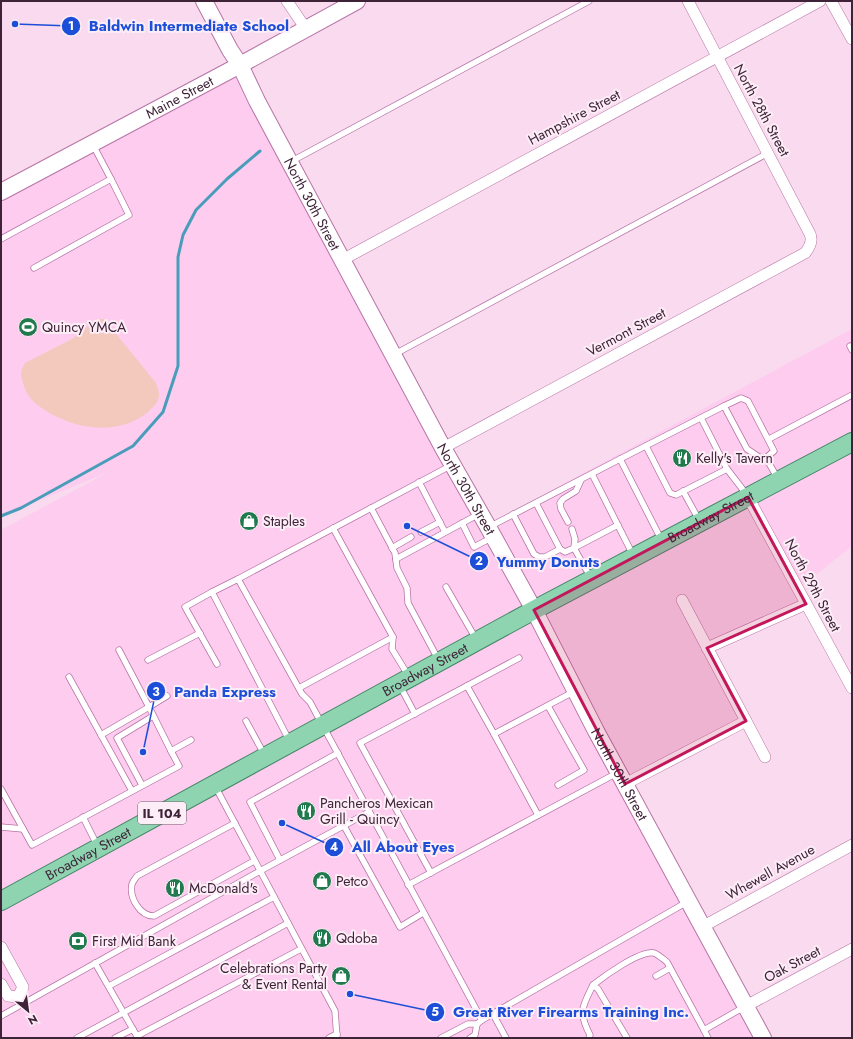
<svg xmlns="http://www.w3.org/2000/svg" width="853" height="1039" font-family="Jost,sans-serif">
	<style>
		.built { fill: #fdccee }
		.pitch { fill: #f3c9bd }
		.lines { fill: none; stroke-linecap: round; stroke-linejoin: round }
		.stream { stroke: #4a9dba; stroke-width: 3 }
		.lane-casing { stroke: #b874a6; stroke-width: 7 }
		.street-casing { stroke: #b874a6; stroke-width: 12 }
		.secondary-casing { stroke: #b874a6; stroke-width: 18 }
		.primary-casing { stroke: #418464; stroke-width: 20 }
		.lane { stroke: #fff; stroke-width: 5.5 }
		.street { stroke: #fff; stroke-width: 11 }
		.secondary { stroke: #fff; stroke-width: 16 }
		.primary { stroke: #8ed4b0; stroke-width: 18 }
		.marked { fill: #c2185b; fill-opacity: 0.2; stroke: #c2185b; stroke-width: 3; stroke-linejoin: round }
		.labels { text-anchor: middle; stroke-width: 4; stroke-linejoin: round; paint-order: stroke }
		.shield { fill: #fcedf7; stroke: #775f71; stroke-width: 1 }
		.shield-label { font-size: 13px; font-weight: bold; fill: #3e2237 }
		.street-label { font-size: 14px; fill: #3e2237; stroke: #fcedf7 }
		.poi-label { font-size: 14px; fill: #3e2237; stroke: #fcedf7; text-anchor: start }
		.leader { fill: none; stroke: #1d4ed8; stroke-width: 1.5 }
		.callout-dot { fill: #1d4ed8; stroke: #fcedf7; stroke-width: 1.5 }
		.mark-label { font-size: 12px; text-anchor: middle; font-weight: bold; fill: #fff }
		.callout-label { font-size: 15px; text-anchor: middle; font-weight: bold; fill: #1d4ed8; stroke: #fcedf7; stroke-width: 4; stroke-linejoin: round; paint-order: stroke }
	</style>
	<rect width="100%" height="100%" fill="#f9daef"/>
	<polygon class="built" points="236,61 487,525 852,329 852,546 798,589 749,497 534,610 763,1038 1,1038 1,530 109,472 1,516 1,187"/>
	<path class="pitch" d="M97,319H104L156,383C157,386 159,391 159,395C159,402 153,407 148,412C119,436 75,430 45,410C35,404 28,398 24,386C21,375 19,373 25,363L72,339Z"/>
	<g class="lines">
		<polyline class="stream" points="1,516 21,508 133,446 163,412 178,366 178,257 183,235 196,210 227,179 260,151"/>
		<defs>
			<g id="lane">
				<polyline points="292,161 589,1"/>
				<polyline points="1,239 111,179 93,145"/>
				<polyline points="34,268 129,215 111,179"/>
				<polyline points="850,346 852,350"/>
				<polyline points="395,354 768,153"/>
				<polyline points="724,406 741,398 748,401 774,451 766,458"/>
				<polyline points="701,418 727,469"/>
				<polyline points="769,439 852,395"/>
				<polyline points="646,446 670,493 676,495 727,469 747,495"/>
				<polyline points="450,466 238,579 302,694 310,702 482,1020"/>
				<polyline points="592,474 633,555"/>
				<polyline points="419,482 445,532"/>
				<polyline points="683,491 699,520"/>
				<polyline points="536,503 560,549 565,552 574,548 575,539 572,529"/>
				<polyline points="371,508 395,553 397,568 407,588 408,603 438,659"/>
				<polyline points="513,514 534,554 539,557 545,557 560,549"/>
				<polyline points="568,522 561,509 560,503 563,499 576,491 581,480"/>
				<polyline points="462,523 474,547 493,537"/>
				<polyline points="489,527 620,459"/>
				<polyline points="421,532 440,522"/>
				<polyline points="661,539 620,459 724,406 747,449 759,457 766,458 778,479"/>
				<polyline points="392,548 411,537"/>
				<polyline points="396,559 479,514"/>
				<polyline points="591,578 574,548 618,525"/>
				<polyline points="446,587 476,639"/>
				<polyline points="212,592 238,579"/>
				<polyline points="393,637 392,649 408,675"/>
				<polyline points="148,660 200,633"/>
				<polyline points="217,664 185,607 212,592 289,740"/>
				<polyline points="69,677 132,791"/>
				<polyline points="400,686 415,714"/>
				<polyline points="467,686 494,734"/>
				<polyline points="299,688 393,637 333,528"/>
				<polyline points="167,696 149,707 171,751"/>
				<polyline points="548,706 584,770 558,785"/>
				<polyline points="246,721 264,754"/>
				<polyline points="101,735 149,707 119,650"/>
				<polyline points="142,785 117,738 153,716"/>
				<polyline points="215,786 335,1011 337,1038"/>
				<polyline points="1,789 32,845 179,766 171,751 191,740"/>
				<polyline points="538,815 494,734 575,691"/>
				<polyline points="83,817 97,845"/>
				<path d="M235,823L137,876C136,878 133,881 132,884C129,898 140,916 154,916L254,861"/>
				<polyline points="344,826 400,927 423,913"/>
				<polyline points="1,827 23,829"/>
				<polyline points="280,860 250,802 338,753"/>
				<polyline points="431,873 360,743 519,658"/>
				<polyline points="408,885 617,773"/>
				<polyline points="95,963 138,1038"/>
				<polyline points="656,976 670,968"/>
				<polyline points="109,986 274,897"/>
				<polyline points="493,1014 506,1038"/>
				<polyline points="1,1016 260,871 369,812"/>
				<polyline points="477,1024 482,1020 687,902"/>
				<polyline points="137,1036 301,949"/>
				<polyline points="77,1038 288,923"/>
				<polyline points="115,1038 133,1029"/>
				<polyline points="329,1038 337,1034"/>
				<polyline points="441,1038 468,1024 477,1024 475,1035 470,1038"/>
				<path d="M589,1038L590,1035C578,1012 582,1007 593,985"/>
				<path d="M627,1038L598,989L593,985C603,977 640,950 654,953C659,955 663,959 667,962L704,1030"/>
				<polyline points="708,1038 704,1030 744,1007"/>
			</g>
			<g id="street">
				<polyline points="287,1 306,29"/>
				<polyline points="831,1 852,39"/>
				<polyline points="342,260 820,1"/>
				<path d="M443,448L805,253C810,247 813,241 810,234L688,1"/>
				<polyline points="748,497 852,688"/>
				<polyline points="682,600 765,757"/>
				<polyline points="707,648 806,604"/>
				<polyline points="625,784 746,721"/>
				<polyline points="702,927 852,845"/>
				<polyline points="1,947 23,987 18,997 8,996 1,984"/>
				<polyline points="746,1006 852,949"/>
			</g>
			<g id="secondary">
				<path id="s1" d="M204,1L230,50L240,65L257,101L443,448L487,525L534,610L596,731L763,1038"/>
				<path id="s2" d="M1,192L240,65L357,1"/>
			</g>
			<g id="primary">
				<path id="s3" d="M1,901L534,610L852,442"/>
			</g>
		</defs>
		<use href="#lane" class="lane-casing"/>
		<use href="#street" class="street-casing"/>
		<use href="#secondary" class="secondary-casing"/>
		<use href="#primary" class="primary-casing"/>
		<use href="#lane" class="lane"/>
		<use href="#street" class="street"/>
		<use href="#secondary" class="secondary"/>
		<use href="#primary" class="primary"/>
	</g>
	<path class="marked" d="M748,497L806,604L707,648L746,721L625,784L534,610Z"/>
	<defs>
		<symbol id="stadium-disc" viewBox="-11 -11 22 22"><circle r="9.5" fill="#217a4e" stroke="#fcedf7"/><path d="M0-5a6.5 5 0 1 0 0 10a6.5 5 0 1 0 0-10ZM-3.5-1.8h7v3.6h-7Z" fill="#fff"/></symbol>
		<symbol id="restaurant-disc" viewBox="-11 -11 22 22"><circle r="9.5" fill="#217a4e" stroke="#fcedf7"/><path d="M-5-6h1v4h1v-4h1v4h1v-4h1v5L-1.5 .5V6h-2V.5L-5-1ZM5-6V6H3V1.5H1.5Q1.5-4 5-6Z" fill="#fff"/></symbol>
		<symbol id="shop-disc" viewBox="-11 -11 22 22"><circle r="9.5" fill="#217a4e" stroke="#fcedf7"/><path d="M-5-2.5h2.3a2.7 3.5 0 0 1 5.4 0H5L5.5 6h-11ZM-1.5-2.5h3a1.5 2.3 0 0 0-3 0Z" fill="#fff"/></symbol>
		<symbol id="bank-disc" viewBox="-11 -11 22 22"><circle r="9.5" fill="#217a4e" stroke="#fcedf7"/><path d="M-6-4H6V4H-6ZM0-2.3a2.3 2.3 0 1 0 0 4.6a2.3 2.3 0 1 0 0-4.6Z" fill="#fff"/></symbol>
	</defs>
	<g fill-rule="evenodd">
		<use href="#stadium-disc" x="17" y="316" width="22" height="22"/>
		<use href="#restaurant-disc" x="671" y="447" width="22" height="22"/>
		<use href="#shop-disc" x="238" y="510" width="22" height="22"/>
		<use href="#restaurant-disc" x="295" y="800" width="22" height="22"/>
		<use href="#shop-disc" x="311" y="870" width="22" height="22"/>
		<use href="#restaurant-disc" x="164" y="877" width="22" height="22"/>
		<use href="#restaurant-disc" x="311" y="927" width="22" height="22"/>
		<use href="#bank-disc" x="67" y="930" width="22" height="22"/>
		<use href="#shop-disc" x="330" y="965" width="22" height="22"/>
	</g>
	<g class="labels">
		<rect class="shield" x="138" y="802" width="48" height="22" rx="3"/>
		<g class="shield-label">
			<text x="162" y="818">IL 104</text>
		</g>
		<g class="street-label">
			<text dy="5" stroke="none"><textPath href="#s2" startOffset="202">Maine Street</textPath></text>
			<text transform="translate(762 110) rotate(62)" y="5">North 28th Street</text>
			<text transform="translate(574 117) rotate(-28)" y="5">Hampshire Street</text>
			<text dy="5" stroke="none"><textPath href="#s1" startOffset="230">North 30th Street</textPath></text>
			<text transform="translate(626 332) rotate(-28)" y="5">Vermont Street</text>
			<text dy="5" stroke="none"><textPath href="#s1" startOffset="554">North 30th Street</textPath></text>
			<text dy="5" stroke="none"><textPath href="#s3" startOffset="807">Broadway Street</textPath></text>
			<text transform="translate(813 585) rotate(62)" y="5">North 29th Street</text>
			<text dy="5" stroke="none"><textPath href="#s3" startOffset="483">Broadway Street</textPath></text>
			<text dy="5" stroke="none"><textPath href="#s1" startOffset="878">North 30th Street</textPath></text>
			<text dy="5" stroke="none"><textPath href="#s3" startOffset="99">Broadway Street</textPath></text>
			<text transform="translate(770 872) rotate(-29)" y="5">Whewell Avenue</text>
			<text transform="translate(792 964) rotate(-28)" y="5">Oak Street</text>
		</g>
		<g class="poi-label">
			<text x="42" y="332">Quincy YMCA</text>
			<text x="696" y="463">Kelly's Tavern</text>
			<text x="263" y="526">Staples</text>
			<text x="320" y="808">Pancheros Mexican<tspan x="320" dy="16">Grill - Quincy</tspan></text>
			<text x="336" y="886">Petco</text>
			<text x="189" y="893">McDonald's</text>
			<text x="336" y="943">Qdoba</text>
			<text x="92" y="946">First Mid Bank</text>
			<text x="327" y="973" text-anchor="end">Celebrations Party<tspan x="327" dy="16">&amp; Event Rental</tspan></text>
		</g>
	</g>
	<path class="leader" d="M15 24L71 26M407 526L479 561M143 752L156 691M282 823L334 847M350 994L435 1012"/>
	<g class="callout-dot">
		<circle cx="15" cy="24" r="4"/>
		<circle cx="407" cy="526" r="4"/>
		<circle cx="143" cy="752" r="4"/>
		<circle cx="282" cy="823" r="4"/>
		<circle cx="350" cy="994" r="4"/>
		<circle cx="71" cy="26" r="10"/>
		<circle cx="479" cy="561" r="10"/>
		<circle cx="156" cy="691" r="10"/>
		<circle cx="334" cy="847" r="10"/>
		<circle cx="435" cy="1012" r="10"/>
	</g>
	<g class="mark-label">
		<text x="71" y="30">1</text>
		<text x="479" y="565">2</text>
		<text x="156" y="696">3</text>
		<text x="334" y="851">4</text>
		<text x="435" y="1016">5</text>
	</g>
	<g class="callout-label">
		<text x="189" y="31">Baldwin Intermediate School</text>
		<text x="548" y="567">Yummy Donuts</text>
		<text x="225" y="697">Panda Express</text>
		<text x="403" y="852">All About Eyes</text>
		<text x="571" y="1017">Great River Firearms Training Inc.</text>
	</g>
	<rect width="853" height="1039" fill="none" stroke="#3e2237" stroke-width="4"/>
	<g transform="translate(28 1011) rotate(151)" stroke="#fcedf7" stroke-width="3" paint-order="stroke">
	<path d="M0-3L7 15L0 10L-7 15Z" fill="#3e2237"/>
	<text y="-6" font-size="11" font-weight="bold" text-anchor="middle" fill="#3e2237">N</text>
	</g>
</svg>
